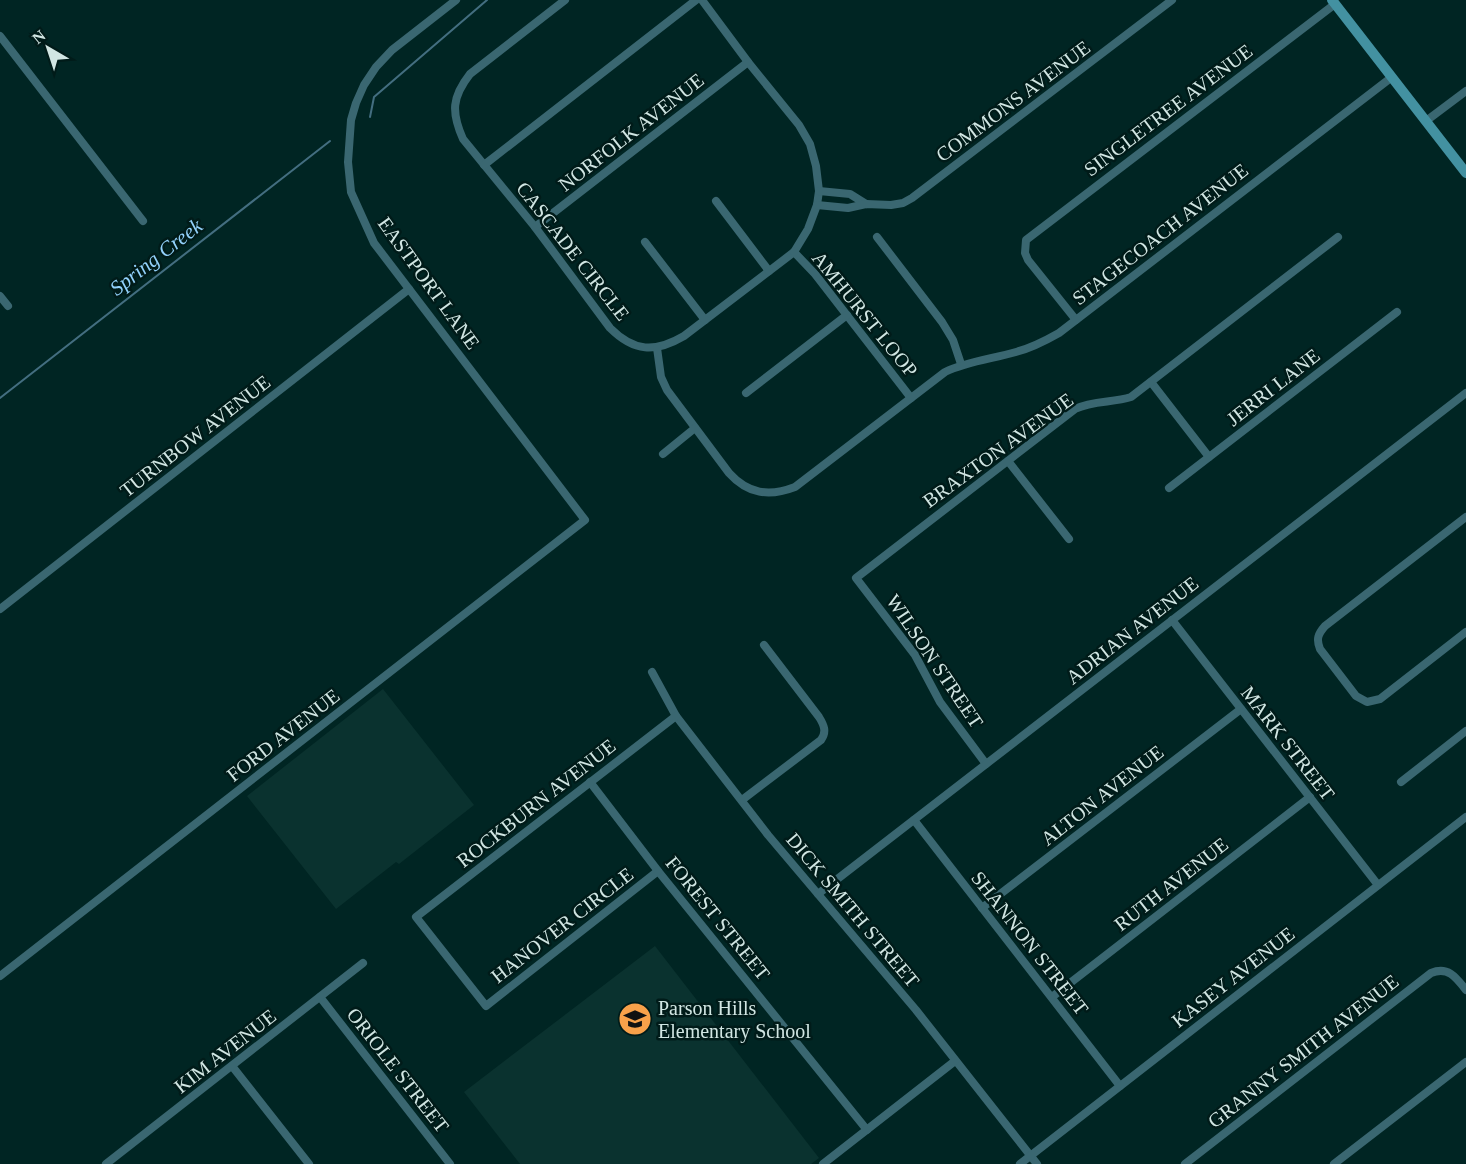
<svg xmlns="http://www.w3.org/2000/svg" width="1466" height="1164" font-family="'Times New Roman',serif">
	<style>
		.built { fill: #0a322f }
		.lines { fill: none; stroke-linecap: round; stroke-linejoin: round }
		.stream { stroke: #436e80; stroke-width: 2 }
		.minor { stroke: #3a6771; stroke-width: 8 }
		.secondary { stroke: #4391a1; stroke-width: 10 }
		.labels { text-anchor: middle; stroke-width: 5; stroke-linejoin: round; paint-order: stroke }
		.street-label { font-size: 20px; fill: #d1e6e3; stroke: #001b19 }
		.poi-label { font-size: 20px; fill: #d1e6e3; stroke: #001b19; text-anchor: start }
		.water-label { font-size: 21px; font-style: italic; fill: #92d1fb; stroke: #001b19 }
	</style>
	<rect width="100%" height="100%" fill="#002523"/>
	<g class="built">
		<polygon points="383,689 474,805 399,864 396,862 336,909 247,796"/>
		<polygon points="655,946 819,1158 811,1164 520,1164 464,1092"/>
	</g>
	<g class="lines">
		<g class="stream">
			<polyline points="370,117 374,97 487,0"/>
			<polyline points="0,398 330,141"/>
		</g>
		<g class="minor">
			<path d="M565,0L470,74C452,97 451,112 463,139L535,227L610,328C634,352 655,353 684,336L794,252L808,229L817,205L819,191L816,166L810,144L799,125L748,62L702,0"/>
			<polyline points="0,36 143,221"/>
			<polyline points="1426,121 1466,91"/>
			<polyline points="484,165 696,0"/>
			<polyline points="819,191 850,194 866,204"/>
			<polyline points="716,201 769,271"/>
			<polyline points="817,205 848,208 866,204 891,205 903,203 912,198 1172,0"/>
			<polyline points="535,227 748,62"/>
			<polyline points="877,237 942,322 953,340 961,364"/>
			<polyline points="645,242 705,320"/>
			<polyline points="794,252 815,274 911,398"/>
			<polyline points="0,296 8,306"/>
			<polyline points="1076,320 1028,260 1025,253 1026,240 1335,4"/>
			<path d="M657,348L661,377L667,390L729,473C748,494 769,497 795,487L945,372C968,361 992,359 1016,352C1031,348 1045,341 1059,333L1392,77"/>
			<polyline points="1151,382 1209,457"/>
			<polyline points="746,393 847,315"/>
			<polyline points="663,454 695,428"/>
			<polyline points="1008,461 1069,539"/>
			<polyline points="1169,488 1397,312"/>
			<path d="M1466,517L1325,626C1318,634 1316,639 1320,649L1356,696L1367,702L1380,699L1466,632"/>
			<polyline points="0,609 409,289"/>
			<polyline points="1172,620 1378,885"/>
			<polyline points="652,672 676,716 768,835 916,1010 1037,1164"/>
			<path d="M986,764L940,702L915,655L856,578L1075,409C1093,400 1113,403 1131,397L1338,237"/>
			<polyline points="590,782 658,871 867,1130"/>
			<polyline points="1401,782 1466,731"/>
			<path d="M742,800L821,740C827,732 824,725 819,717L764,645"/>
			<polyline points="914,820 1120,1086"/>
			<polyline points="658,871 486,1006 416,917 676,716"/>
			<polyline points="818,894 1466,393"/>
			<polyline points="982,908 1241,709"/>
			<polyline points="0,976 585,520 374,243 351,192 348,162 351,120 356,103 364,85 376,67 392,50 456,0"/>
			<polyline points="320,997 450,1164"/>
			<polyline points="1052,997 1310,797"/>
			<polyline points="232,1066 309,1164"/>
			<polyline points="106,1164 363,963"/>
			<polyline points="823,1164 955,1061"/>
			<polyline points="1020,1164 1466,817"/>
			<path d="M1185,1164L1431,973C1448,966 1456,977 1466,990"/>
			<polyline points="1334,1164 1466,1062"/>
		</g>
		<polyline class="secondary" points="1332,0 1466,173"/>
	</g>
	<defs>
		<symbol id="school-disc" viewBox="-11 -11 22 22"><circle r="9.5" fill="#f8a14a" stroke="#001b19"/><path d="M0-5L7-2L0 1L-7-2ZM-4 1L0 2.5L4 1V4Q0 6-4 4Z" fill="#111"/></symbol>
	</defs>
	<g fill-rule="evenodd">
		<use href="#school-disc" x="616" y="1000" width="38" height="38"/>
	</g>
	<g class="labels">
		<g class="street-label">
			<text transform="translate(1013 101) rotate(-37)" y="7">COMMONS AVENUE</text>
			<text transform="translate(1168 110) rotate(-37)" y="7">SINGLETREE AVENUE</text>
			<text transform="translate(631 132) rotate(-38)" y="7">NORFOLK AVENUE</text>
			<text transform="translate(1160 234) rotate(-38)" y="7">STAGECOACH AVENUE</text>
			<text transform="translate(573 251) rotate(52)" y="7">CASCADE CIRCLE</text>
			<text transform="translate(429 283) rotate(54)" y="7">EASTPORT LANE</text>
			<text transform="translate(865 314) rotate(51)" y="7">AMHURST LOOP</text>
			<text transform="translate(1273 387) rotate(-38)" y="7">JERRI LANE</text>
			<text transform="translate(195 436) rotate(-38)" y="7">TURNBOW AVENUE</text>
			<text transform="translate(998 450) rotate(-36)" y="7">BRAXTON AVENUE</text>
			<text transform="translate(1132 630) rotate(-38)" y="7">ADRIAN AVENUE</text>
			<text transform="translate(935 661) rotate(56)" y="7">WILSON STREET</text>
			<text transform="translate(283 735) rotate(-38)" y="7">FORD AVENUE</text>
			<text transform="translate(1288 743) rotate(52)" y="7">MARK STREET</text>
			<text transform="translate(1102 795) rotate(-38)" y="7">ALTON AVENUE</text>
			<text transform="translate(536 803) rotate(-38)" y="7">ROCKBURN AVENUE</text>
			<text transform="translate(1171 884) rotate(-38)" y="7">RUTH AVENUE</text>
			<text transform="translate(853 910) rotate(50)" y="7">DICK SMITH STREET</text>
			<text transform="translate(718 918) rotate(51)" y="7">FOREST STREET</text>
			<text transform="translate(562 925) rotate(-38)" y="7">HANOVER CIRCLE</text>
			<text transform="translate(1030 943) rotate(52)" y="7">SHANNON STREET</text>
			<text transform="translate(1233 977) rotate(-38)" y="7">KASEY AVENUE</text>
			<text transform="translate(225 1051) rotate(-38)" y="7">KIM AVENUE</text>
			<text transform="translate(1303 1051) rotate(-38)" y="7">GRANNY SMITH AVENUE</text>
			<text transform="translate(398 1070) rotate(52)" y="7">ORIOLE STREET</text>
		</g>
		<g class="poi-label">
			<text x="658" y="1015">Parson Hills<tspan x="658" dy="23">Elementary School</tspan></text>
		</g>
		<g class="water-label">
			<text transform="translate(156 257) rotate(-38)" y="7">Spring Creek</text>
		</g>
	</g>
	<g transform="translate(48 48) rotate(321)" stroke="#001b19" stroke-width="4.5" paint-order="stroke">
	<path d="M0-4.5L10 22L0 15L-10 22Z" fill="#d1e6e3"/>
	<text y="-9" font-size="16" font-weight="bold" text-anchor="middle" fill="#d1e6e3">N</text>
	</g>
</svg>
